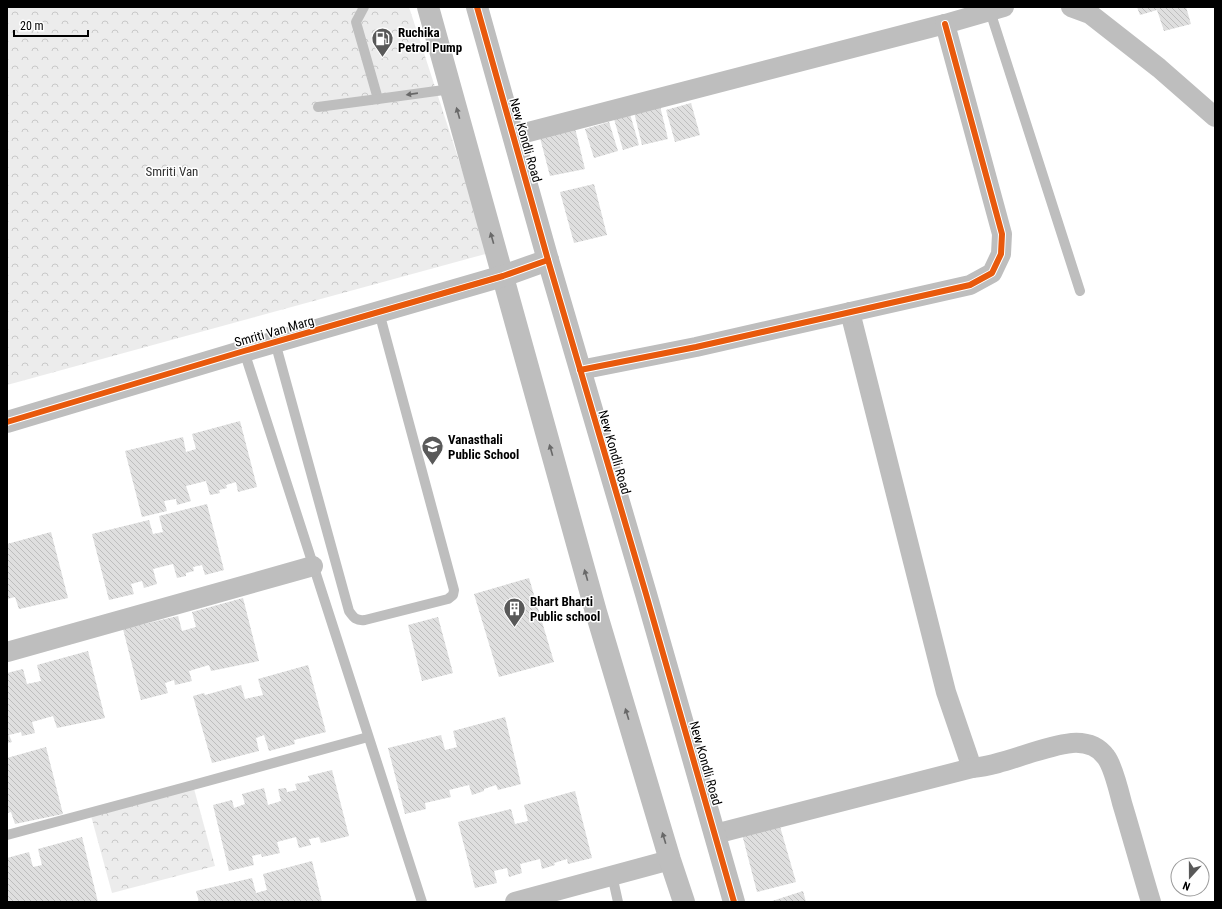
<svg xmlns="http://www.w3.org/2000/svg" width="1222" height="909" font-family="'Roboto Condensed',sans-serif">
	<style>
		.park { fill: url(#park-crowns) }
		.building { fill: url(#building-back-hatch) }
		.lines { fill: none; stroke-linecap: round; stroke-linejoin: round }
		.service { stroke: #bebebe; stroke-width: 10 }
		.minor { stroke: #bebebe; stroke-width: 20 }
		.tertiary { stroke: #bebebe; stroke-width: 22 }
		.cycleway-casing { stroke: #fff; stroke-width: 8 }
		.cycleway { stroke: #e8590c; stroke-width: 6 }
		.oneway { fill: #686868 }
		.labels { text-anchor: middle; stroke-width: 3; stroke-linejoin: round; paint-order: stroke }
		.poi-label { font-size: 13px; font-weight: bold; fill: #000; stroke: #fff; text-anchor: start }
		.street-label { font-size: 13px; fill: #000; stroke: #fff }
		.park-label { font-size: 13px; fill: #333; stroke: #fff }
	</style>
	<defs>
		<pattern id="park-crowns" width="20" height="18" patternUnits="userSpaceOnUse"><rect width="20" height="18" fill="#ececec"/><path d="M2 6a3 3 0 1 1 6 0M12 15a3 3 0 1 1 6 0" fill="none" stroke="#c9c9c9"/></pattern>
		<pattern id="building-back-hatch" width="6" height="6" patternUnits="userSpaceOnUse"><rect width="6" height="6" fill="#dfdfdf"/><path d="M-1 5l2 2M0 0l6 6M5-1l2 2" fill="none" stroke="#bebebe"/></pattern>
	</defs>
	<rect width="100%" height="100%" fill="#fff"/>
	<g class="park">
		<polygon points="7,7 409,7 489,253 7,385"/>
		<polygon points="193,785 215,866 112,893 90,812"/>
	</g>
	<g class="building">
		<polygon points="1137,7 1186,7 1191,24 1164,31 1157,10 1140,15"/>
		<polygon points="691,103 700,135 675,142 666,110"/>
		<polygon points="660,106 668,139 642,145 634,112"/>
		<polygon points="630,114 639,145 623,150 614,119"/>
		<polygon points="609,122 618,151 594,158 585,129"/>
		<polygon points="574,124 585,169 550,176 539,134"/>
		<polygon points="594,184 607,235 574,243 560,192"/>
		<polygon points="240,421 257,487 238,492 236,482 226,485 227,488 219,490 220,493 210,495 206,481 186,486 191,501 177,505 176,499 164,501 167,511 142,517 125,451 183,437 186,452 196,449 192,434"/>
		<polygon points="207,504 224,570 205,575 202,565 193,567 194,571 186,573 186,576 177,578 173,564 153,569 157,584 144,588 142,581 131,584 134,594 109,600 92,534 149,520 153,534 163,532 159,516"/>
		<polygon points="51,532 68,598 19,609 15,597 7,599 7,544"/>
		<polygon points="529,578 554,662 499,677 474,594"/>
		<polygon points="243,598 259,661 211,671 209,665 189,671 192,681 175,685 174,680 165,683 168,693 141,700 123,629 178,616 182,631 196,627 192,612"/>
		<polygon points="438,617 453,673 422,681 408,625"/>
		<polygon points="88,651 105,718 57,728 53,716 32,722 35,733 22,736 21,732 9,735 12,742 7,743 7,673 23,669 27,684 41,681 37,665"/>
		<polygon points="308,665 326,732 294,740 295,744 269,751 264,735 256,738 259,751 212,763 193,696 204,693 205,695 241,685 245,699 263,695 258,679"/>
		<polygon points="505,717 521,784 498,790 496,785 484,789 484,791 472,795 469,785 449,790 451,797 425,803 426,809 405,814 388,748 441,735 445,750 457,747 453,731"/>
		<polygon points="46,747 63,814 15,824 11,812 7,813 7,758"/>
		<polygon points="332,770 349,836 321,843 319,837 309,839 311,845 299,848 296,837 277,842 280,853 262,857 261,854 252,856 254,865 229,871 213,805 232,800 234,808 245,804 242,794 264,788 268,805 281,801 278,789 286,788 287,792 297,790 295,784 310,781 308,776"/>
		<polygon points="575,791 592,858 568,864 567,859 554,863 555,865 542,869 540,859 520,864 522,873 509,877 507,868 494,871 497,883 475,888 458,822 511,809 515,824 528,821 524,805"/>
		<polygon points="779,823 796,882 757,892 742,834"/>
		<polygon points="82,837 98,902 7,902 7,858 29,852 33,867 42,865 38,849"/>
		<polygon points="312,861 322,902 199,902 196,891 252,878 256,893 267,890 263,874"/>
		<polygon points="803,891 806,902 769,902"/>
	</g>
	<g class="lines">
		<g class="service">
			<polyline points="364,7 356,22 378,99 451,89"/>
			<polyline points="990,11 1080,291"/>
			<polyline points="318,107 378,99"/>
			<path d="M275,342L349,611C354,618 356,621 365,620L448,599L453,595L454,590L379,312"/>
			<polyline points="244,351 422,902"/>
			<polyline points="7,835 193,785 368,737"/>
			<polyline points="612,875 618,902"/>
		</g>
		<g class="minor">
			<polyline points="1071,7 1090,14 1159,68 1215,117"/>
			<polyline points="513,136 945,24 1004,7"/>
			<polyline points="850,312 946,692 972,768"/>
			<polyline points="580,370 696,347 970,285 992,273 1001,254 1002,234 945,24"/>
			<polyline points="7,652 313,566"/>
			<path d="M715,834L972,768C1006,765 1037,747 1072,743C1086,742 1098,746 1106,757C1113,766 1119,791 1122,803C1132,836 1141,869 1151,902"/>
			<polyline points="515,902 670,860"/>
		</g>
		<g class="tertiary">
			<polyline points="428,7 596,612 670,860 684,902"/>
			<polyline points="477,7 548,260 646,594 734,902"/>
			<polyline points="7,422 244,351 503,276 548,260"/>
		</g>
		<defs>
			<g id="cycleway">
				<polyline points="477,7 548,260 646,594 734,902"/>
				<polyline points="580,370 696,347 970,285 992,273 1001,254 1002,234 945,24"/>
				<polyline points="7,422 244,351 503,276 548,260"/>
			</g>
		</defs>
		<use href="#cycleway" class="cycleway-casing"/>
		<use href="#cycleway" class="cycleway"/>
	</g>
	<defs><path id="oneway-solid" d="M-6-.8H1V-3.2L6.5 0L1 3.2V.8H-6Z"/></defs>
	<g class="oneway">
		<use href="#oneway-solid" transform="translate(412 94) rotate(172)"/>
		<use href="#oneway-solid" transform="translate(458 113) rotate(-106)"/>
		<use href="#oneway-solid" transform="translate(492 238) rotate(-106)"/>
		<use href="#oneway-solid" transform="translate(551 450) rotate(-106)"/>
		<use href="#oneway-solid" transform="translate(586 575) rotate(-106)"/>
		<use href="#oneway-solid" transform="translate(627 714) rotate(-107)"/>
		<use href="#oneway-solid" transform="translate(664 838) rotate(-107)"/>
	</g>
	<defs>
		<symbol id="fuel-pin" viewBox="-11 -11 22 30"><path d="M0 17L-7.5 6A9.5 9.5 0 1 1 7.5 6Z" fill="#595959" stroke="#fff"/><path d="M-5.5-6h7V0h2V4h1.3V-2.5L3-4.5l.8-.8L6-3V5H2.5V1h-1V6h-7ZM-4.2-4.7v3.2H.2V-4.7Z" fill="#fff"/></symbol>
		<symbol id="school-pin" viewBox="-11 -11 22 30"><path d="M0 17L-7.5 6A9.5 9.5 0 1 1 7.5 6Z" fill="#595959" stroke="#fff"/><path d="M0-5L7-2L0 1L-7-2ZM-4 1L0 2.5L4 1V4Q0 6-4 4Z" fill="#fff"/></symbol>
		<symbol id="building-pin" viewBox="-11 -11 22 30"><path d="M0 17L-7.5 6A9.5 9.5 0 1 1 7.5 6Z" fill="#595959" stroke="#fff"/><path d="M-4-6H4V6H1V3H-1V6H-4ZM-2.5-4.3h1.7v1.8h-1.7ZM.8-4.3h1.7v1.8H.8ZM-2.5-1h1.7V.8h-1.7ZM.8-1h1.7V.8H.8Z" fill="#fff"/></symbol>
	</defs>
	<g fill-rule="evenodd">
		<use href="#fuel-pin" x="370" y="26" width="25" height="34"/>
		<use href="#school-pin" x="420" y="434" width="25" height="34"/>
		<use href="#building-pin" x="502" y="596" width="25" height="34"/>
	</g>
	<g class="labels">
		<g class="poi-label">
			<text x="398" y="37">Ruchika<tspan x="398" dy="15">Petrol Pump</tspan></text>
			<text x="448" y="444">Vanasthali<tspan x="448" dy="15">Public School</tspan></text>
			<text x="530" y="606">Bhart Bharti<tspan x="530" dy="15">Public school</tspan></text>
		</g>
		<g class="street-label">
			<text transform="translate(526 140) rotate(74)" y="5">New Kondli Road</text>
			<text transform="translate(274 331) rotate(-16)" y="5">Smriti Van Marg</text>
			<text transform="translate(615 452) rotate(74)" y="5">New Kondli Road</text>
			<text transform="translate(706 763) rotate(74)" y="5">New Kondli Road</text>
		</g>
		<g class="park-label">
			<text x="172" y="176">Smriti Van</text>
		</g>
	</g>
	<rect width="1222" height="909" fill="none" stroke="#000000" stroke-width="16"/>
	<g transform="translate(1190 877) rotate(201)"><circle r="19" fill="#ffffff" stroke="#999999"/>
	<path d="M0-3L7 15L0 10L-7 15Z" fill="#595959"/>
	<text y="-6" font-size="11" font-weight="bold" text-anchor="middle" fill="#000000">N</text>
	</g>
	<path d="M14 30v6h74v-6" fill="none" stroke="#000000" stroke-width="2"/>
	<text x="20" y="30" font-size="12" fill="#000000" stroke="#ffffff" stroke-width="3" paint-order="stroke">20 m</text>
</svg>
